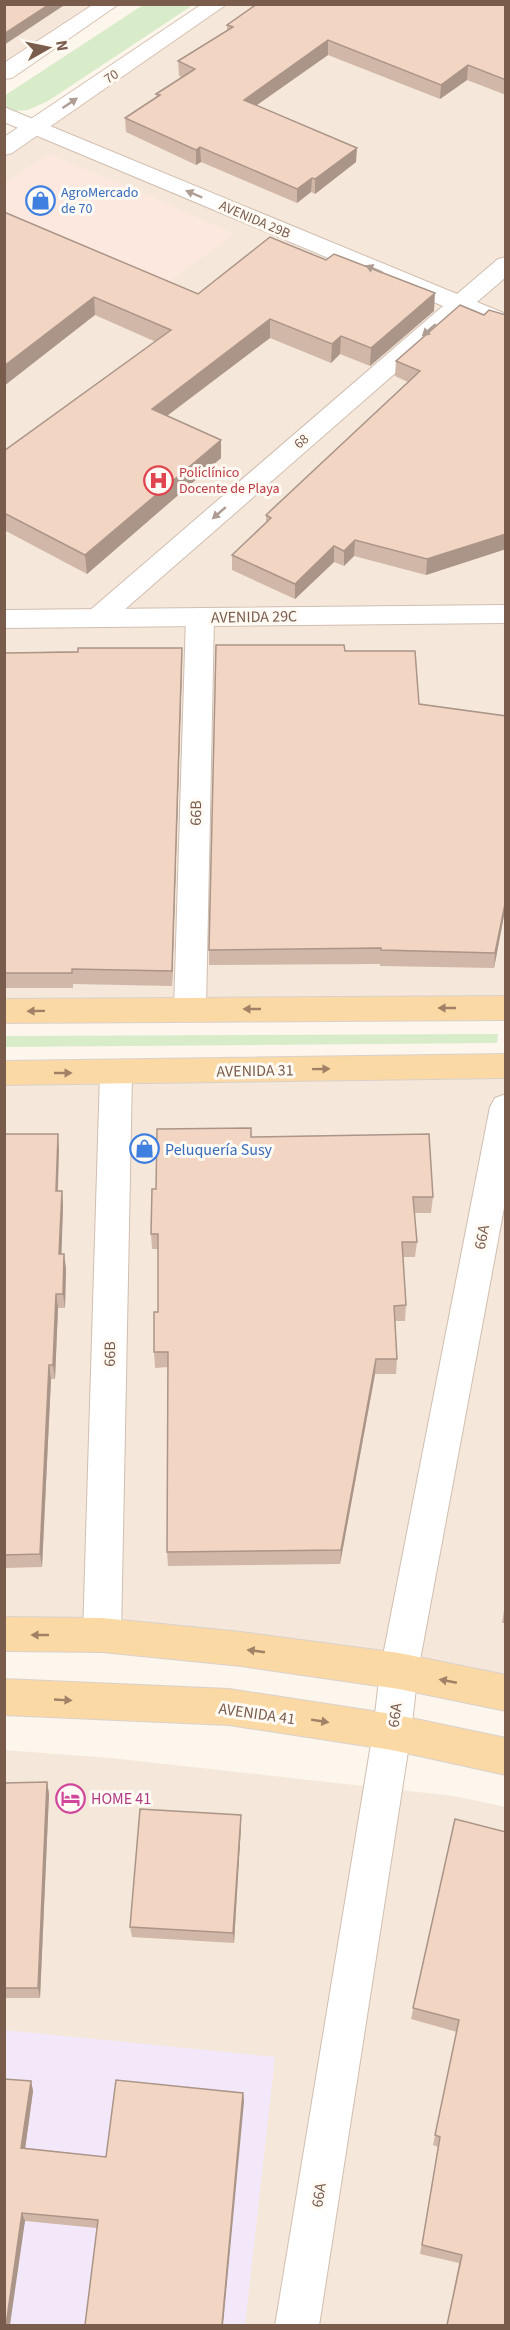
<svg xmlns="http://www.w3.org/2000/svg" width="510" height="2330" font-family="'Source Sans 3',sans-serif">
	<style>
		.residential { fill: #f5e8da }
		.commercial { fill: #fde8e0 }
		.education { fill: #f3e8fa }
		.green { fill: #d8ecc9 }
		.lines { fill: none; stroke-linecap: round; stroke-linejoin: round }
		.minor-casing { stroke: #d1beb0; stroke-width: 2 }
		.tertiary-casing { stroke: #d1beb0; stroke-width: 2 }
		.secondary-casing { stroke: #d6c0b0; stroke-width: 2 }
		.primary-casing { stroke: #dad1cd; stroke-width: 2 }
		.minor { fill: #fff; fill-rule: evenodd }
		.tertiary { fill: #fff; fill-rule: evenodd }
		.secondary { fill: #fff; fill-rule: evenodd }
		.primary { fill: #fbd9a5; fill-rule: evenodd }
		.wall { fill: #d1b7a8 }
		.shaded-wall { fill: #aa9588 }
		.building { fill: #f3d5c3; stroke: #aa9588; stroke-width: 1.5 }
		.oneway { fill: #af9d94 }
		.oneway2 { fill: #a18267 }
		.labels { text-anchor: middle; stroke-width: 6; stroke-linejoin: round; paint-order: stroke }
		.far-street-label { font-size: 14px; fill: #7a5c4d; stroke: #fffaf3 }
		.far-shop-label { font-size: 14px; fill: #366cbe; stroke: #fffaf3; text-anchor: start }
		.far-health-label { font-size: 14px; fill: #be3a42; stroke: #fffaf3; text-anchor: start }
		.street-label { font-size: 16px; fill: #7a5c4d; stroke: #fffaf3 }
		.shop-label { font-size: 16px; fill: #366cbe; stroke: #fffaf3; text-anchor: start }
		.hotel-label { font-size: 16px; fill: #b23c85; stroke: #fffaf3; text-anchor: start }
	</style>
	<rect width="100%" height="100%" fill="#fdf6ec"/>
	<g class="residential">
		<polygon points="5,5 109,5 5,73"/>
		<polygon points="217,5 505,5 505,1008 5,1011 4,148"/>
		<polygon points="505,1066 505,1693 5,1634 4,1073"/>
		<polygon points="4,1750 111,1758 454,1796 505,1807 505,2325 5,2325"/>
	</g>
	<polygon class="commercial" points="49,154 154,198 234,234 151,295 5,225 4,183"/>
	<polygon class="education" points="4,2030 275,2057 245,2325 5,2325"/>
	<g class="green">
		<polygon points="143,5 193,5 48,101 28,110 5,112 4,96"/>
		<polygon points="498,1034 497,1043 4,1047 5,1036"/>
	</g>
	<g class="lines">
		<defs>
			<g id="minor">
				<polygon points="4,107 457,294 498,259 506,257 506,277 477,302 506,314 506,330 463,314 108,624 98,627 88,624 84,618 88,612 443,306 4,122"/>
				<polygon points="200,608 210,611 214,617 206,1009 201,1017 190,1021 179,1017 174,1009 186,617 190,611"/>
				<polygon points="116,1061 127,1064 132,1073 121,1635 115,1647 102,1652 89,1647 83,1635 100,1073 105,1064"/>
				<polygon points="506,1094 506,1197 418,1671 411,1732 319,2326 275,2326 373,1732 380,1671 490,1107 495,1098"/>
			</g>
			<polygon id="tertiary" points="506,605 506,623 4,628 4,610"/>
			<g id="secondary">
				<polygon points="94,4 119,4 12,78 4,79 4,63"/>
				<polygon points="202,4 227,4 12,153 4,155 4,137"/>
			</g>
			<g id="primary">
				<polygon points="506,996 506,1020 4,1023 4,999"/>
				<polygon points="506,1054 506,1078 4,1085 4,1061"/>
				<polygon points="4,1617 102,1618 241,1632 399,1653 506,1675 506,1711 399,1689 241,1666 102,1652 4,1651"/>
				<polygon points="4,1679 229,1689 392,1714 506,1738 506,1775 392,1750 229,1725 4,1715"/>
			</g>
		</defs>
		<use href="#minor" class="minor-casing"/>
		<use href="#tertiary" class="tertiary-casing"/>
		<use href="#secondary" class="secondary-casing"/>
		<use href="#primary" class="primary-casing"/>
		<use href="#minor" class="minor"/>
		<use href="#tertiary" class="tertiary"/>
		<use href="#secondary" class="secondary"/>
		<use href="#primary" class="primary"/>
	</g>
	<g class="wall">
		<polygon points="506,4 506,95 467,80 440,99 328,55 257,105 356,162 315,194 311,192 297,203 201,162 196,165 126,132 125,118 157,98 156,94 182,77 179,76 178,61 227,31 227,25"/>
		<polygon points="4,212 198,294 434,311 370,366 340,354 331,363 270,338 167,416 221,440 221,458 87,574 4,530 4,451 156,342 95,315"/>
		<polygon points="484,315 506,315 506,549 426,575 354,556 344,566 334,562 295,599 232,570 232,555 266,523 266,515 408,382 395,376 396,361"/>
		<polygon points="182,648 182,663 172,986 73,984 73,988 4,988 4,653"/>
		<polygon points="345,651 419,704 506,905 494,968 380,966 380,964 209,965 209,950"/>
		<polygon points="4,1134 59,1149 58,1191 62,1191 63,1206 61,1254 64,1254 66,1269 65,1308 58,1308 55,1379 51,1379 42,1567 4,1568"/>
		<polygon points="251,1137 433,1197 431,1213 414,1213 417,1242 415,1257 403,1257 406,1305 405,1321 395,1321 397,1359 396,1374 375,1374 340,1564 168,1566 167,1552 168,1367 155,1368 154,1352 158,1312 158,1249 152,1249 151,1234 156,1189"/>
		<polygon points="506,1597 506,1623 502,1623"/>
		<polygon points="47,1782 49,1794 40,1998 4,1998 4,1783"/>
		<polygon points="241,1815 241,1826 234,1943 132,1937 130,1927"/>
		<polygon points="455,1819 506,2325 447,2325 459,2263 420,2254 438,2147 433,2145 457,2032 411,2019"/>
		<polygon points="31,2081 33,2091 25,2148 106,2157 243,2093 244,2102 97,2228 25,2221 4,2325"/>
	</g>
	<g class="shaded-wall">
		<polygon points="50,4 66,4 4,45 4,34"/>
		<polygon points="328,40 328,55 244,114 244,100"/>
		<polygon points="468,65 467,80 440,99 441,85"/>
		<polygon points="200,147 201,162 196,165 196,150"/>
		<polygon points="357,148 356,162 315,194 315,179"/>
		<polygon points="312,178 311,192 297,203 297,189"/>
		<polygon points="435,293 434,311 370,366 371,348"/>
		<polygon points="94,297 95,315 4,386 4,366"/>
		<polygon points="270,319 270,338 152,427 152,409"/>
		<polygon points="341,336 340,354 331,363 332,344"/>
		<polygon points="221,440 221,458 87,574 85,555"/>
		<polygon points="506,534 506,549 426,575 427,559"/>
		<polygon points="355,540 354,556 344,566 344,551"/>
		<polygon points="334,546 334,562 295,599 295,584"/>
		<polygon points="182,648 182,663 172,986 172,971"/>
		<polygon points="506,899 506,905 494,968 495,953"/>
		<polygon points="58,1134 59,1149 57,1206 56,1191"/>
		<polygon points="62,1191 63,1206 61,1269 59,1254"/>
		<polygon points="64,1254 66,1269 65,1308 63,1294"/>
		<polygon points="56,1294 58,1308 55,1379 53,1365"/>
		<polygon points="376,1359 375,1374 340,1564 341,1550"/>
		<polygon points="49,1365 51,1379 42,1567 40,1554"/>
		<polygon points="47,1782 49,1794 40,1998 38,1988"/>
		<polygon points="241,1815 241,1826 234,1943 233,1933"/>
		<polygon points="31,2081 33,2091 24,2157 21,2148"/>
		<polygon points="243,2093 244,2102 223,2325 222,2325"/>
		<polygon points="22,2213 25,2221 10,2325 6,2325"/>
	</g>
	<g class="building">
		<polygon points="4,4 50,4 4,34"/>
		<polygon points="257,4 506,4 506,80 468,65 441,85 328,40 244,100 357,148 315,179 312,178 297,189 200,147 196,150 125,118 160,95 156,94 195,69 178,61 233,27 227,25"/>
		<polygon points="4,212 198,294 270,237 326,260 334,254 435,293 371,348 341,336 332,344 270,319 152,409 221,440 85,555 4,513 4,451 171,330 94,297 4,366"/>
		<polygon points="460,305 484,315 489,310 506,315 506,534 427,559 355,540 344,551 334,546 295,584 232,555 271,518 266,515 420,371 396,361"/>
		<polygon points="216,645 344,645 345,651 415,651 419,704 506,716 506,899 495,953 381,950 381,948 209,950"/>
		<polygon points="78,648 182,648 172,971 72,969 72,973 4,973 4,653 78,652"/>
		<polygon points="251,1128 251,1137 429,1134 433,1197 413,1197 417,1242 402,1242 406,1305 394,1306 397,1359 376,1359 341,1550 167,1552 168,1352 154,1352 154,1312 158,1312 158,1234 151,1234 152,1189 156,1189 157,1129"/>
		<polygon points="4,1134 58,1134 56,1191 62,1191 59,1254 64,1254 63,1294 56,1294 53,1365 49,1365 40,1554 4,1555"/>
		<polygon points="47,1782 38,1988 4,1988 4,1783"/>
		<polygon points="140,1809 241,1815 233,1933 130,1927"/>
		<polygon points="455,1819 506,1832 506,2325 447,2325 462,2255 422,2245 440,2137 435,2135 459,2020 413,2008"/>
		<polygon points="4,2079 31,2081 21,2148 106,2157 116,2080 243,2093 222,2325 85,2325 98,2220 22,2213 6,2325 4,2325"/>
	</g>
	<defs><path id="oneway-solid" d="M-6-.8H1V-3.2L6.5 0L1 3.2V.8H-6Z" transform="scale(1.5)"/></defs>
	<g class="oneway">
		<use href="#oneway-solid" transform="translate(70 103) rotate(-34)"/>
		<use href="#oneway-solid" transform="translate(194 194) rotate(-157)"/>
		<use href="#oneway-solid" transform="translate(374 269) rotate(-157)"/>
		<use href="#oneway-solid" transform="translate(429 330) rotate(139)"/>
		<use href="#oneway-solid" transform="translate(219 513) rotate(139)"/>
	</g>
	<g class="oneway2">
		<use href="#oneway-solid" transform="translate(447 1008) rotate(180)"/>
		<use href="#oneway-solid" transform="translate(252 1009) rotate(180)"/>
		<use href="#oneway-solid" transform="translate(36 1011) rotate(179)"/>
		<use href="#oneway-solid" transform="translate(321 1069) rotate(-1)"/>
		<use href="#oneway-solid" transform="translate(63 1073)"/>
		<use href="#oneway-solid" transform="translate(40 1635) rotate(-180)"/>
		<use href="#oneway-solid" transform="translate(256 1651) rotate(-172)"/>
		<use href="#oneway-solid" transform="translate(448 1681) rotate(-169)"/>
		<use href="#oneway-solid" transform="translate(63 1700) rotate(3)"/>
		<use href="#oneway-solid" transform="translate(320 1721) rotate(9)"/>
	</g>
	<defs>
		<symbol id="shop-ring" viewBox="-11 -11 22 22"><circle r="9.5" fill="#fffaf3" stroke="#3f7fe0" stroke-width="1.5"/><path d="M-5-2.5h2.3a2.7 3.5 0 0 1 5.4 0H5L5.5 6h-11ZM-1.5-2.5h3a1.5 2.3 0 0 0-3 0Z" fill="#3f7fe0"/></symbol>
		<symbol id="hospital-ring" viewBox="-11 -11 22 22"><circle r="9.5" fill="#fffaf3" stroke="#e0444e" stroke-width="1.5"/><path d="M-5-5h3v3.5h4V-5h3V5h-3V1.5h-4V5h-3Z" fill="#e0444e"/></symbol>
		<symbol id="hotel-ring" viewBox="-11 -11 22 22"><circle r="9.5" fill="#fffaf3" stroke="#d1479c" stroke-width="1.5"/><path d="M-6-4.5h1.5V1H6V5H4.5V3h-9V5H-6ZM-4 0a1.8 1.8 0 1 1 3.6 0ZM.5 0V-2.5h3Q6-2.5 6 0Z" fill="#d1479c"/></symbol>
	</defs>
	<g fill-rule="evenodd">
		<use href="#shop-ring" x="24" y="184" width="33" height="33"/>
		<use href="#hospital-ring" x="142" y="464" width="33" height="33"/>
		<use href="#shop-ring" x="128" y="1132" width="33" height="33"/>
		<use href="#hotel-ring" x="54" y="1782" width="33" height="33"/>
	</g>
	<g class="labels">
		<g class="far-street-label">
			<text transform="translate(111 76) rotate(-34)" y="5">70</text>
			<text transform="translate(255 219) rotate(23)" y="5">AVENIDA 29B</text>
			<text transform="translate(301 441) rotate(-41)" y="5">68</text>
		</g>
		<g class="far-shop-label">
			<text x="61" y="197">AgroMercado<tspan x="61" dy="16">de 70</tspan></text>
		</g>
		<g class="far-health-label">
			<text x="179" y="477">Policlínico<tspan x="179" dy="16">Docente de Playa</tspan></text>
		</g>
		<g class="street-label">
			<text transform="translate(254 616) rotate(-1)" y="6">AVENIDA 29C</text>
			<text transform="translate(195 813) rotate(-89)" y="6">66B</text>
			<text transform="translate(255 1070) rotate(-1)" y="6">AVENIDA 31</text>
			<text transform="translate(481 1237) rotate(-79)" y="6">66A</text>
			<text transform="translate(109 1354) rotate(-89)" y="6">66B</text>
			<text transform="translate(257 1713) rotate(8)" y="6">AVENIDA 41</text>
			<text transform="translate(394 1715) rotate(-83)" y="6">66A</text>
			<text transform="translate(318 2195) rotate(-81)" y="6">66A</text>
		</g>
		<g class="shop-label">
			<text x="165" y="1155">Peluquería Susy</text>
		</g>
		<g class="hotel-label">
			<text x="91" y="1804">HOME 41</text>
		</g>
	</g>
	<rect width="510" height="2330" fill="none" stroke="#7a5c4d" stroke-width="12"/>
	<g transform="translate(48 48) rotate(81)" stroke="#fffaf3" stroke-width="4.5" paint-order="stroke">
	<path d="M0-4.5L10 22L0 15L-10 22Z" fill="#7a5c4d"/>
	<text y="-9" font-size="16" font-weight="bold" text-anchor="middle" fill="#7a5c4d">N</text>
	</g>
</svg>
